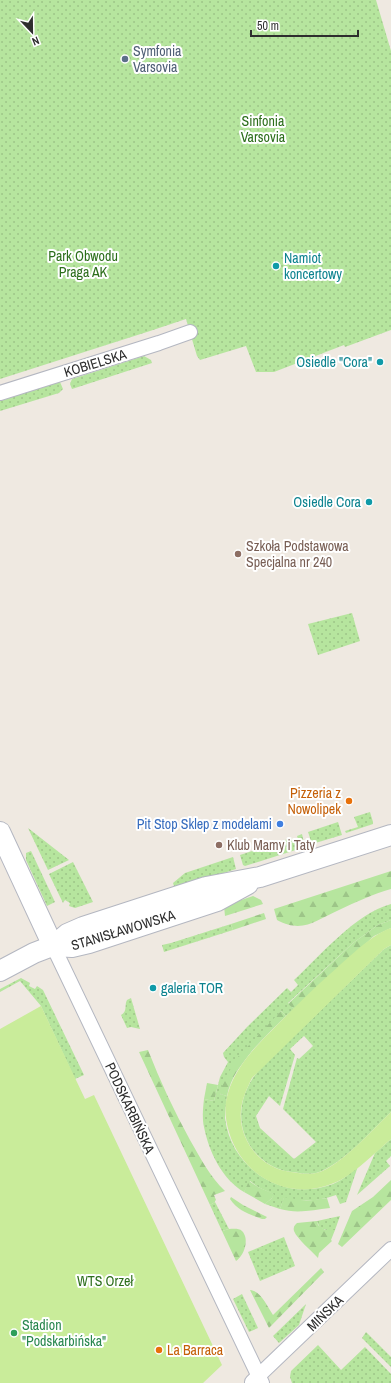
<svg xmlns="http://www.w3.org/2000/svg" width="391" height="1383" font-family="'Archivo Narrow',sans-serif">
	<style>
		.green { fill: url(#green-dots); fill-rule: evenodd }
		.forest { fill: url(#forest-firs) }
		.pitch { fill: #c9ec9a }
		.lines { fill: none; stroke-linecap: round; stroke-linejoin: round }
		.street-casing { stroke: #b4b7c1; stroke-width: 16 }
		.secondary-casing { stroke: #b4b7c1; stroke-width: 22 }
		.street { stroke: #fff; stroke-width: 14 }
		.secondary { stroke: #fff; stroke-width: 20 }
		.service-dot { fill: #5c6f8a; stroke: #fff; stroke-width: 1.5 }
		.culture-dot { fill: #0f9aa8; stroke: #fff; stroke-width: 1.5 }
		.education-dot { fill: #8d6e63; stroke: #fff; stroke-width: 1.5 }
		.food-dot { fill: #e8710a; stroke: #fff; stroke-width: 1.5 }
		.shop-dot { fill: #3f7fe0; stroke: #fff; stroke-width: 1.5 }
		.leisure-dot { fill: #2e9e5b; stroke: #fff; stroke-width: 1.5 }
		.labels { text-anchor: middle; stroke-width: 4; stroke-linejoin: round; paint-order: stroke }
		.service-label { font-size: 14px; fill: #4e5e75; stroke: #fff; text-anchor: start }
		.park-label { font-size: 14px; fill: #2c6e1b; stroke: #fff }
		.culture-label { font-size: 14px; fill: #0d838f; stroke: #fff; text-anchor: start }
		.street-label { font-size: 14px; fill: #2e2e2e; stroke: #fff }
		.education-label { font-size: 14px; fill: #785e54; stroke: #fff; text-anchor: start }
		.food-label { font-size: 14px; fill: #c56008; stroke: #fff; text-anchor: end }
		.shop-label { font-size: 14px; fill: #366cbe; stroke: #fff; text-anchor: end }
		.leisure-label { font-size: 14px; fill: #27864d; stroke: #fff; text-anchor: start }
	</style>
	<defs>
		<pattern id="green-dots" width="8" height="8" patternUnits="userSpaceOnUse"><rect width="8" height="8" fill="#b6e59e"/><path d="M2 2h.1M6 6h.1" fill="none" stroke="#9dc588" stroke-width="1.8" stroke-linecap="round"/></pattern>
		<pattern id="forest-firs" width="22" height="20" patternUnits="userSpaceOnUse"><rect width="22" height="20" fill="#b6e59e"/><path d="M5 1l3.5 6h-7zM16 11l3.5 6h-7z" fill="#9dc588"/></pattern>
	</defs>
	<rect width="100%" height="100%" fill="#efe9e1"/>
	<g class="green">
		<polygon points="0,0 376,0 391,51 391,330 345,347 344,345 274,372 256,372 246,346 200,360 197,356 186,319 150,331 0,379"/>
		<polygon points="144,356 151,360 152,363 72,389 70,384 72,379"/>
		<polygon points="60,382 63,389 59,393 0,411 0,401"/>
		<polygon points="352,613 360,641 318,655 308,624"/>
		<polygon points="370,812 373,822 373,824 346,833 345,831 358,827 354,817"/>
		<polygon points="338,822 342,835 312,844 308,832"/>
		<polygon points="28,828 69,860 48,870"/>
		<polygon points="302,834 305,847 245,866 243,865 240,855 291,838 292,841 298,839 297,836"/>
		<polygon points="31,851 55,902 47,906 26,860 26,853"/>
		<polygon points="233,857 236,869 175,889 173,883 185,873"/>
		<polygon points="73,862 93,902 75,908 69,906 70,903 65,900 63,903 49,874"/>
		<path d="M391,904V920L378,925L353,943L288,1003L294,1009L286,1016L281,1011L220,1094L227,1096C226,1103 225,1111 225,1118C231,1169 284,1203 333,1184C343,1180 350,1173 358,1166L346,1202L340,1204L336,1195C319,1201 301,1203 284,1198L280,1209L265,1204L272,1198L273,1194L258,1187L250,1181L244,1192C222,1179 209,1152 204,1127C202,1118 203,1108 204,1099L214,1101L220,1077L228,1062L224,1057L223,1053L247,1027L287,988L291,992L298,985L294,980C321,955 355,914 391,904Z"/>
		<polygon points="231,924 233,930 164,952 162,945 171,943"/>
		<path d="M391,945V1112C373,1129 340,1167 316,1173C308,1175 300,1173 292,1172C282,1171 275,1168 267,1163C234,1140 234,1099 259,1070L384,949ZM304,1036L313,1046L299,1059L297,1058L283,1109L316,1142L294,1159L260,1128L256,1116L269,1096L280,1106L295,1055L290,1049Z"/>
		<polygon points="21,978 30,983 29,986 35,989 37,986 43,990 84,1075 75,1079 41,1006 20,981 0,992 0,989"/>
		<path d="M131,998L140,1029L131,1027L127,1028L121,1015C128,1011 124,1005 127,1000Z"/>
		<polygon points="391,1139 391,1156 386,1161 390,1166 357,1195 375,1153"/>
		<polygon points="215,1202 229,1229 222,1231 210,1205"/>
		<path d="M340,1216L335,1230C327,1231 319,1230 317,1221Z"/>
		<polygon points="284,1237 295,1266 260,1281 248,1252"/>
		<polygon points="242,1294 258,1328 249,1332 233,1299"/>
		<polygon points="306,1304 299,1325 279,1343 273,1336"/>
		<polygon points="366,1332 391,1357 391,1367 362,1338"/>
		<polygon points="318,1345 341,1370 365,1347 391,1374 391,1383 292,1383 290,1377 291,1371"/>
	</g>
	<g class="forest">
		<path d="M391,871V889C373,894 356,902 339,910C316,920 303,934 277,920L274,909Z"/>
		<polygon points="253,896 261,900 263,904 225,916 224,906"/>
		<polygon points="264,913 266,919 233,930 231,924"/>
		<polygon points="391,920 391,928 374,936 294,1009 288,1004 353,943 378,925"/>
		<path d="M281,1011L286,1016C264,1038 233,1065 227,1096L220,1094L224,1081L236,1059Z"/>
		<path d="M148,1050C160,1081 174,1111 190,1140C200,1157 210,1177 225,1191L214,1195L216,1200L215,1201V1202L210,1205L139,1052Z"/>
		<polygon points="207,1083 218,1085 214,1101 204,1099"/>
		<polygon points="391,1180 391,1200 342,1247 338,1244 352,1211 373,1197"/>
		<polygon points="249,1181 258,1187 274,1194 272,1198 265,1204 244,1192"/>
		<path d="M231,1197L243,1205L267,1217L265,1219H262C249,1214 238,1211 230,1199Z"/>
		<path d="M284,1197L306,1201L327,1198L330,1208C313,1210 297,1214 280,1209Z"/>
		<path d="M317,1221L318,1225L325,1230H335L331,1240L332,1241L319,1253L318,1258C312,1251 297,1239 294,1231C293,1227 295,1225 297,1223Z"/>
		<path d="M229,1229C233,1229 239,1228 242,1231C250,1239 244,1256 236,1261L222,1231Z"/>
		<path d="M321,1268L324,1272L269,1328L250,1290C261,1291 267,1306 273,1315Z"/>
	</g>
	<g class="pitch">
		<path d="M391,928V945L384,949L252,1078C247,1088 242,1099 241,1110C238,1140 261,1169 291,1172C299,1173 308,1175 316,1173C339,1168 373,1129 391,1112V1139C376,1152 352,1176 334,1183C290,1202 242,1177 229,1132C225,1119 224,1106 228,1093C236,1066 257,1045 277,1025C291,1011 305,997 320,983C339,967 369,935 391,928Z"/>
		<polygon points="41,1006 85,1099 94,1095 222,1365 203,1383 0,1383 0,1029"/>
	</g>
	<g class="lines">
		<defs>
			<g id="street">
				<polyline points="0,393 159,343 190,332"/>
				<polyline points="53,946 262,1383"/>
				<polyline points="252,1382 391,1249"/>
			</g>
			<g id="secondary">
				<polyline points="0,832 53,946"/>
				<polyline points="53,946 67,934 83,927 206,887 260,877 391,835"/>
				<polyline points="0,971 34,953 47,948 53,946 72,947 89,943 217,901 248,884"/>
			</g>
		</defs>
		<use href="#street" class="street-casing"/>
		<use href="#secondary" class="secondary-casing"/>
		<use href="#street" class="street"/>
		<use href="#secondary" class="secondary"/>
	</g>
	<circle class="service-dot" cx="125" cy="59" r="4"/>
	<g class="culture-dot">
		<circle cx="276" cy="266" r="4"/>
		<circle cx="380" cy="362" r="4"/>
		<circle cx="369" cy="502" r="4"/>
		<circle cx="153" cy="988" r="4"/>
	</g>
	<g class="education-dot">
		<circle cx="238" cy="554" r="4"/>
		<circle cx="219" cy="845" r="4"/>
	</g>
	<g class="food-dot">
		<circle cx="349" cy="801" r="4"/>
		<circle cx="159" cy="1350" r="4"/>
	</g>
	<circle class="shop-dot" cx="280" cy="824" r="4"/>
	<circle class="leisure-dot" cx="14" cy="1333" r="4"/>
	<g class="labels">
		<g class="service-label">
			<text x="133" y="56">Symfonia<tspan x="133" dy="16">Varsovia</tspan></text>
		</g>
		<g class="park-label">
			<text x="263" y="126">Sinfonia<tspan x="263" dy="16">Varsovia</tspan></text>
			<text x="83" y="261">Park Obwodu<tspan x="83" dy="16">Praga AK</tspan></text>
			<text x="105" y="1286">WTS Orzeł</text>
		</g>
		<g class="culture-label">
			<text x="284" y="263">Namiot<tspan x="284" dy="16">koncertowy</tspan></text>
			<text x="372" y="367" text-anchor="end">Osiedle "Cora"</text>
			<text x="361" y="507" text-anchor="end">Osiedle Cora</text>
			<text x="161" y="993">galeria TOR</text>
		</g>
		<g class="street-label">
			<text transform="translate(95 363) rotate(-17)" y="5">KOBIELSKA</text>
			<text transform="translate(123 930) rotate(-17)" y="5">STANISŁAWOWSKA</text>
			<text transform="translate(130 1108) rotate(65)" y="5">PODSKARBIŃSKA</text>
			<text transform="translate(325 1313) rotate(-44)" y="5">MIŃSKA</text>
		</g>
		<g class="education-label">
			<text x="246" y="551">Szkoła Podstawowa<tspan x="246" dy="16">Specjalna nr 240</tspan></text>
			<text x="227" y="850">Klub Mamy i Taty</text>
		</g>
		<g class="food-label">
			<text x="341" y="798">Pizzeria z<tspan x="341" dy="16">Nowolipek</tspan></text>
			<text x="167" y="1355" text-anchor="start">La Barraca</text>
		</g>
		<g class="shop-label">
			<text x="272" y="829">Pit Stop Sklep z modelami</text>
		</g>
		<g class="leisure-label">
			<text x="22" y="1330">Stadion<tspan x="22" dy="16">"Podskarbińska"</tspan></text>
		</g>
	</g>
	<g transform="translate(32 32) rotate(158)" stroke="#ffffff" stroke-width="3" paint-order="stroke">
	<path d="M0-3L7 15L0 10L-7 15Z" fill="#2e2e2e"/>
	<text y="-6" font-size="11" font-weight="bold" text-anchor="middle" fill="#2e2e2e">N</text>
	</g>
	<path d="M251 30v6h107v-6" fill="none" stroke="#2e2e2e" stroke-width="2"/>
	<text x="257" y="30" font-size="12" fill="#2e2e2e" stroke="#ffffff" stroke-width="3" paint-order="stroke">50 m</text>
</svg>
